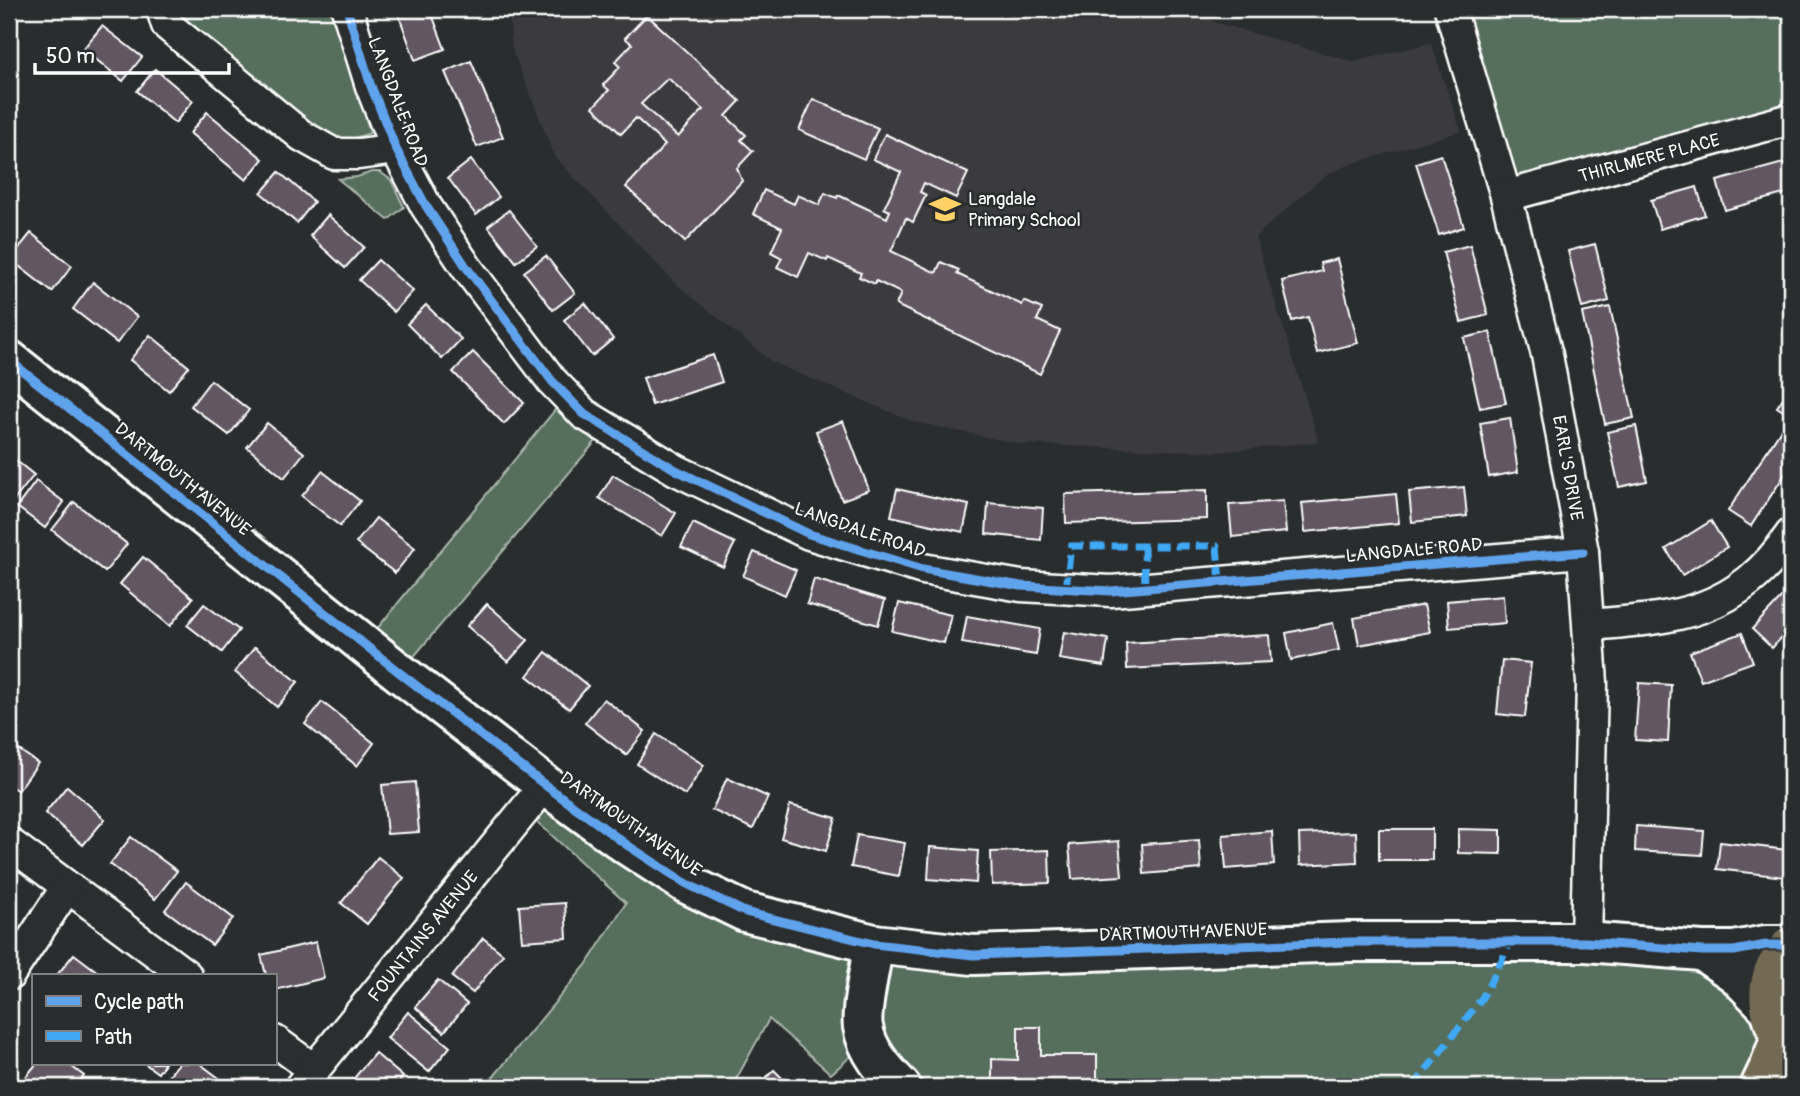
<svg xmlns="http://www.w3.org/2000/svg" width="1800" height="1096" font-family="Pangolin,sans-serif">
	<style>
		.built { fill: #3b3a3e }
		.green { fill: #566e5b; stroke: #aab6ad; stroke-width: 2 }
		.building { fill: #635764; stroke: #fff; stroke-width: 2; fill-rule: evenodd }
		.lines { fill: none; stroke-linecap: round; stroke-linejoin: round }
		.street-casing { stroke: #fff; stroke-width: 35 }
		.secondary-casing { stroke: #fff; stroke-width: 44 }
		.primary-casing { stroke: #fff; stroke-width: 44 }
		.street { stroke: #2a2d2e; stroke-width: 30 }
		.secondary { stroke: #2a2d2e; stroke-width: 38 }
		.primary { stroke: #736b52; stroke-width: 38 }
		.quiet { stroke: #3fa9f5; stroke-width: 7; stroke-dasharray: 14 7; stroke-linecap: butt }
		.cycleway-casing { stroke: #2a2d2e; stroke-width: 13 }
		.cycleway { stroke: #60a3ed; stroke-width: 9 }
		.labels { text-anchor: middle; stroke-width: 5; stroke-linejoin: round; paint-order: stroke }
		.street-label { font-size: 18px; fill: #fff; stroke: #2a2d2e }
		.poi-label { font-size: 18px; fill: #fff; stroke: #2a2d2e; text-anchor: start }
	</style>
	<rect width="100%" height="100%" fill="#2a2d2e"/>
	<filter id="ink" filterUnits="userSpaceOnUse"><feTurbulence type="fractalNoise" baseFrequency=".0143" numOctaves="2"/><feDisplacementMap in="SourceGraphic" scale="14" xChannelSelector="R" yChannelSelector="G"/><feConvolveMatrix kernelMatrix="1 2 1 2 8 2 1 2 1" color-interpolation-filters="sRGB"/></filter>
	<g filter="url(#ink)">
		<polygon class="built" points="509,9 1190,9 1214,22 1353,62 1431,43 1461,131 1357,162 1332,172 1317,182 1255,237 1319,442 1216,452 1021,444 914,422 772,362 675,283 555,157 512,49"/>
		<g class="green">
			<polygon points="171,9 333,9 370,133 345,141 303,121"/>
			<polygon points="1450,9 1791,9 1791,119 1506,196"/>
			<polygon points="372,172 380,172 391,180 404,207 388,220 338,179 357,177"/>
			<polygon points="563,400 607,428 400,673 368,640"/>
			<polygon points="545,785 627,845 874,944 1702,951 1769,1008 1760,1087 901,1087 867,1042 831,1074 769,1019 732,1087 485,1087 586,965 626,903 525,811"/>
		</g>
		<g class="building">
			<polygon points="75,9 104,9 104,15 75,14"/>
			<polygon points="409,9 430,9 445,49 415,60 398,13"/>
			<path d="M647,15L740,101L726,116L746,135L741,140L753,151L737,168L742,181L685,242L626,187L665,145L636,118L621,134L593,107L609,90L603,85L620,67L615,62L632,44L625,38ZM668,78L703,110L678,137L641,104Z"/>
			<polygon points="102,26 142,57 123,81 83,49"/>
			<polygon points="471,61 503,137 477,147 445,72"/>
			<polygon points="155,69 193,101 175,123 137,91"/>
			<polygon points="813,99 878,128 864,159 799,130"/>
			<polygon points="207,112 263,159 246,180 190,133"/>
			<polygon points="885,134 968,173 956,198 924,183 920,192 926,195 913,222 906,218 891,251 936,273 941,262 959,270 957,274 1022,305 1024,301 1042,309 1037,320 1060,331 1040,374 896,305 901,293 876,281 875,284 859,277 861,273 828,258 827,261 809,253 798,277 777,267 782,258 771,252 782,228 753,214 764,190 794,204 798,195 819,205 825,193 837,198 838,195 887,218 890,211 884,208 901,172 873,159"/>
			<polygon points="1441,155 1464,227 1439,235 1416,163"/>
			<polygon points="471,160 499,197 476,215 448,178"/>
			<polygon points="1791,161 1791,192 1725,210 1717,181"/>
			<polygon points="279,172 314,202 297,223 261,193"/>
			<polygon points="1697,187 1705,215 1660,229 1651,200"/>
			<polygon points="509,210 537,246 516,262 488,226"/>
			<polygon points="328,215 364,247 345,268 310,236"/>
			<polygon points="31,233 72,266 52,292 10,259"/>
			<polygon points="1595,244 1609,301 1582,308 1568,251"/>
			<polygon points="1470,245 1488,315 1461,322 1443,252"/>
			<polygon points="546,256 575,293 553,310 524,272"/>
			<polygon points="1337,259 1358,343 1317,353 1308,317 1292,321 1282,281 1322,271 1320,263"/>
			<polygon points="378,260 413,291 394,312 359,280"/>
			<polygon points="93,282 137,317 117,343 73,309"/>
			<polygon points="585,303 613,339 592,356 564,320"/>
			<polygon points="426,305 461,339 442,359 407,324"/>
			<polygon points="1610,307 1634,418 1605,424 1582,313"/>
			<polygon points="1490,332 1506,403 1480,408 1464,338"/>
			<polygon points="150,335 189,367 169,391 130,360"/>
			<polygon points="473,352 524,403 504,424 453,372"/>
			<polygon points="713,355 722,382 652,405 643,378"/>
			<polygon points="211,380 249,410 229,435 191,406"/>
			<polygon points="1791,386 1791,416 1777,407"/>
			<polygon points="1510,418 1518,472 1489,477 1480,423"/>
			<polygon points="843,421 869,490 842,500 816,431"/>
			<polygon points="267,423 304,453 284,478 247,447"/>
			<polygon points="1636,426 1647,481 1619,487 1607,432"/>
			<polygon points="1782,428 1791,434 1791,465 1751,526 1728,511"/>
			<polygon points="9,455 34,475 12,503 9,501"/>
			<polygon points="322,471 360,501 340,526 302,496"/>
			<polygon points="613,475 676,513 662,536 599,498"/>
			<polygon points="36,481 64,502 45,528 17,507"/>
			<polygon points="1464,487 1467,516 1412,522 1409,492"/>
			<polygon points="897,489 969,505 963,532 891,516"/>
			<polygon points="1207,490 1207,519 1066,523 1065,494"/>
			<polygon points="1396,494 1399,523 1305,532 1302,503"/>
			<polygon points="1283,501 1286,532 1232,537 1229,505"/>
			<polygon points="74,502 127,544 105,572 52,530"/>
			<polygon points="988,503 1043,508 1041,540 986,534"/>
			<polygon points="376,518 415,548 395,573 356,543"/>
			<polygon points="1711,521 1727,547 1682,575 1666,549"/>
			<polygon points="693,523 735,543 723,567 681,547"/>
			<polygon points="754,552 796,570 785,595 743,576"/>
			<polygon points="143,557 193,598 170,626 120,584"/>
			<polygon points="814,579 885,600 878,625 807,604"/>
			<polygon points="1784,595 1791,602 1791,627 1772,648 1752,629"/>
			<polygon points="1503,596 1505,623 1449,628 1447,601"/>
			<polygon points="899,603 951,615 944,643 892,631"/>
			<polygon points="204,604 239,630 222,652 187,625"/>
			<polygon points="487,604 528,640 508,662 467,626"/>
			<polygon points="1424,605 1430,632 1359,645 1354,618"/>
			<polygon points="967,616 1040,629 1036,655 962,643"/>
			<polygon points="1333,623 1339,650 1291,660 1286,633"/>
			<polygon points="1064,632 1108,639 1104,666 1059,659"/>
			<polygon points="1742,633 1753,662 1701,681 1690,652"/>
			<polygon points="1269,635 1271,662 1127,669 1126,643"/>
			<polygon points="255,647 298,682 277,707 235,672"/>
			<polygon points="546,652 588,686 569,709 527,676"/>
			<polygon points="1502,660 1531,663 1525,717 1497,714"/>
			<polygon points="1639,683 1671,685 1668,742 1635,740"/>
			<polygon points="604,699 645,731 626,755 585,723"/>
			<polygon points="322,702 374,743 357,766 305,724"/>
			<polygon points="656,734 704,765 685,795 637,764"/>
			<polygon points="9,743 38,763 18,791 9,785"/>
			<polygon points="727,778 768,797 753,829 712,810"/>
			<polygon points="415,782 419,832 387,834 382,785"/>
			<polygon points="67,786 105,819 83,845 45,813"/>
			<polygon points="790,805 836,818 826,851 781,838"/>
			<polygon points="1636,826 1704,831 1702,855 1635,851"/>
			<rect x="1379" y="829" width="53" height="31"/>
			<polygon points="1458,829 1501,830 1501,854 1458,853"/>
			<polygon points="1272,831 1274,865 1226,869 1223,835"/>
			<polygon points="1356,832 1357,862 1300,865 1299,834"/>
			<polygon points="857,835 905,843 899,876 851,867"/>
			<polygon points="131,837 177,871 155,899 110,864"/>
			<polygon points="1199,840 1201,869 1144,874 1142,844"/>
			<polygon points="1119,841 1122,876 1072,879 1069,845"/>
			<polygon points="1720,842 1787,850 1784,877 1717,869"/>
			<polygon points="930,847 978,851 976,883 928,879"/>
			<polygon points="1049,850 1050,883 992,885 991,852"/>
			<polygon points="378,857 404,878 367,924 341,903"/>
			<polygon points="186,882 233,918 212,945 165,910"/>
			<polygon points="565,903 567,938 522,941 519,906"/>
			<polygon points="483,938 503,954 473,993 452,977"/>
			<polygon points="316,942 324,978 275,990 275,975 266,975 261,955"/>
			<polygon points="74,954 102,975 57,975"/>
			<polygon points="438,980 467,1004 444,1032 415,1007"/>
			<polygon points="408,1012 450,1047 429,1072 387,1038"/>
			<polygon points="1018,1027 1041,1027 1041,1055 1097,1055 1097,1087 992,1087 992,1059 1018,1060"/>
			<polygon points="375,1053 403,1077 395,1087 355,1087 350,1083"/>
			<polygon points="37,1063 67,1063 84,1076 76,1087 24,1087 20,1084"/>
			<polygon points="144,1063 165,1063 158,1073"/>
			<polygon points="179,1063 199,1063 231,1087 176,1087 166,1079"/>
			<polygon points="774,1070 791,1087 757,1087"/>
		</g>
		<g class="lines">
			<defs>
				<g id="street">
					<polyline points="162,9 167,25 302,136 334,154 359,154 396,149"/>
					<polyline points="347,9 371,86 396,149 426,206 467,268 552,381 584,414 676,470 809,534 923,569 1021,586 1111,591 1583,552"/>
					<polyline points="1450,9 1506,196 1547,355 1583,552 1592,683 1586,942"/>
					<polyline points="1506,196 1791,119"/>
					<path d="M1589,625C1678,618 1736,614 1791,534"/>
					<polyline points="9,843 186,975"/>
					<polyline points="9,975 67,887"/>
					<polyline points="275,1041 313,1069"/>
					<polyline points="300,1087 545,785"/>
				</g>
				<g id="secondary">
					<polyline points="9,360 400,673 545,785 627,845 687,884 745,912 874,944 973,955 1350,942 1586,942 1702,951 1734,951 1766,945 1791,945"/>
					<path d="M874,944C871,962 860,1012 863,1027C867,1051 885,1071 901,1087"/>
					<polyline points="1702,951 1736,974 1769,1008"/>
				</g>
				<g id="primary">
					<path d="M1791,945C1786,954 1776,964 1773,973C1763,1003 1775,1031 1791,1056"/>
					<polyline points="1760,1087 1769,1068 1780,1039"/>
				</g>
			</defs>
			<use href="#street" class="street-casing"/>
			<use href="#secondary" class="secondary-casing"/>
			<use href="#primary" class="primary-casing"/>
			<use href="#street" class="street"/>
			<use href="#secondary" class="secondary"/>
			<use href="#primary" class="primary"/>
			<g class="quiet">
				<polyline points="1144,546 1145,588"/>
				<polyline points="1066,589 1071,546 1217,546 1220,582"/>
				<polyline points="1413,1087 1482,998 1511,942"/>
			</g>
			<defs>
				<g id="cycleway">
					<polyline points="347,9 371,86 396,149 426,206 467,268 552,381 584,414 676,470 809,534 923,569 1021,586 1111,591 1583,552"/>
					<polyline points="9,360 400,673 545,785 627,845 687,884 745,912 874,944 973,955 1350,942 1586,942 1702,951 1734,951 1766,945 1791,945"/>
				</g>
			</defs>
			<use href="#cycleway" class="cycleway-casing"/>
			<use href="#cycleway" class="cycleway"/>
		</g>
	</g>
	<defs>
		<symbol id="school-bare" viewBox="-9 -9 18 18"><path d="M0-5L7-2L0 1L-7-2ZM-4 1L0 2.5L4 1V4Q0 6-4 4Z" fill="#ffd166" stroke="#2a2d2e" stroke-width="2.5" paint-order="stroke"/></symbol>
	</defs>
	<g fill-rule="evenodd">
		<use href="#school-bare" x="923" y="187" width="44" height="44"/>
	</g>
	<g class="labels">
		<g class="street-label">
			<text transform="translate(398 102) rotate(69)" y="6">LANGDALE ROAD</text>
			<text transform="translate(1649 158) rotate(-15)" y="6">THIRLMERE PLACE</text>
			<text transform="translate(1568 468) rotate(80)" y="6">EARL'S DRIVE</text>
			<text transform="translate(183 479) rotate(39)" y="6">DARTMOUTH AVENUE</text>
			<text transform="translate(860 530) rotate(19)" y="6">LANGDALE ROAD</text>
			<text transform="translate(1414 550) rotate(-5)" y="6">LANGDALE ROAD</text>
			<text transform="translate(631 824) rotate(35)" y="6">DARTMOUTH AVENUE</text>
			<text transform="translate(1183 932) rotate(-2)" y="6">DARTMOUTH AVENUE</text>
			<text transform="translate(423 936) rotate(-51)" y="6">FOUNTAINS AVENUE</text>
		</g>
		<g class="poi-label">
			<text x="968" y="205">Langdale<tspan x="968" dy="21">Primary School</tspan></text>
		</g>
	</g>
	<rect width="1800" height="1096" fill="none" stroke="#2a2d2e" stroke-width="35"/>
	<rect x="18" y="18" width="1765" height="1061" fill="none" stroke="#fff" stroke-width="2.5" filter="url(#ink)"/>
	<rect x="32" y="974" width="245" height="91" fill="#2a2d2e" stroke="#7f8182" stroke-width="2"/>
	<rect x="46" y="996" width="35" height="10" fill="#60a3ed" stroke="#7f8182" stroke-width="2"/>
	<text x="94" y="1009" font-size="21" fill="#ffffff">Cycle path</text>
	<rect x="46" y="1031" width="35" height="10" fill="#3fa9f5" stroke="#7f8182" stroke-width="2"/>
	<text x="94" y="1044" font-size="21" fill="#ffffff">Path</text>
	<path d="M35 63v10h194v-10" fill="none" stroke="#ffffff" stroke-width="3.5"/>
	<text x="46" y="63" font-size="21" fill="#ffffff" stroke="#2a2d2e" stroke-width="5" paint-order="stroke">50 m</text>
</svg>
